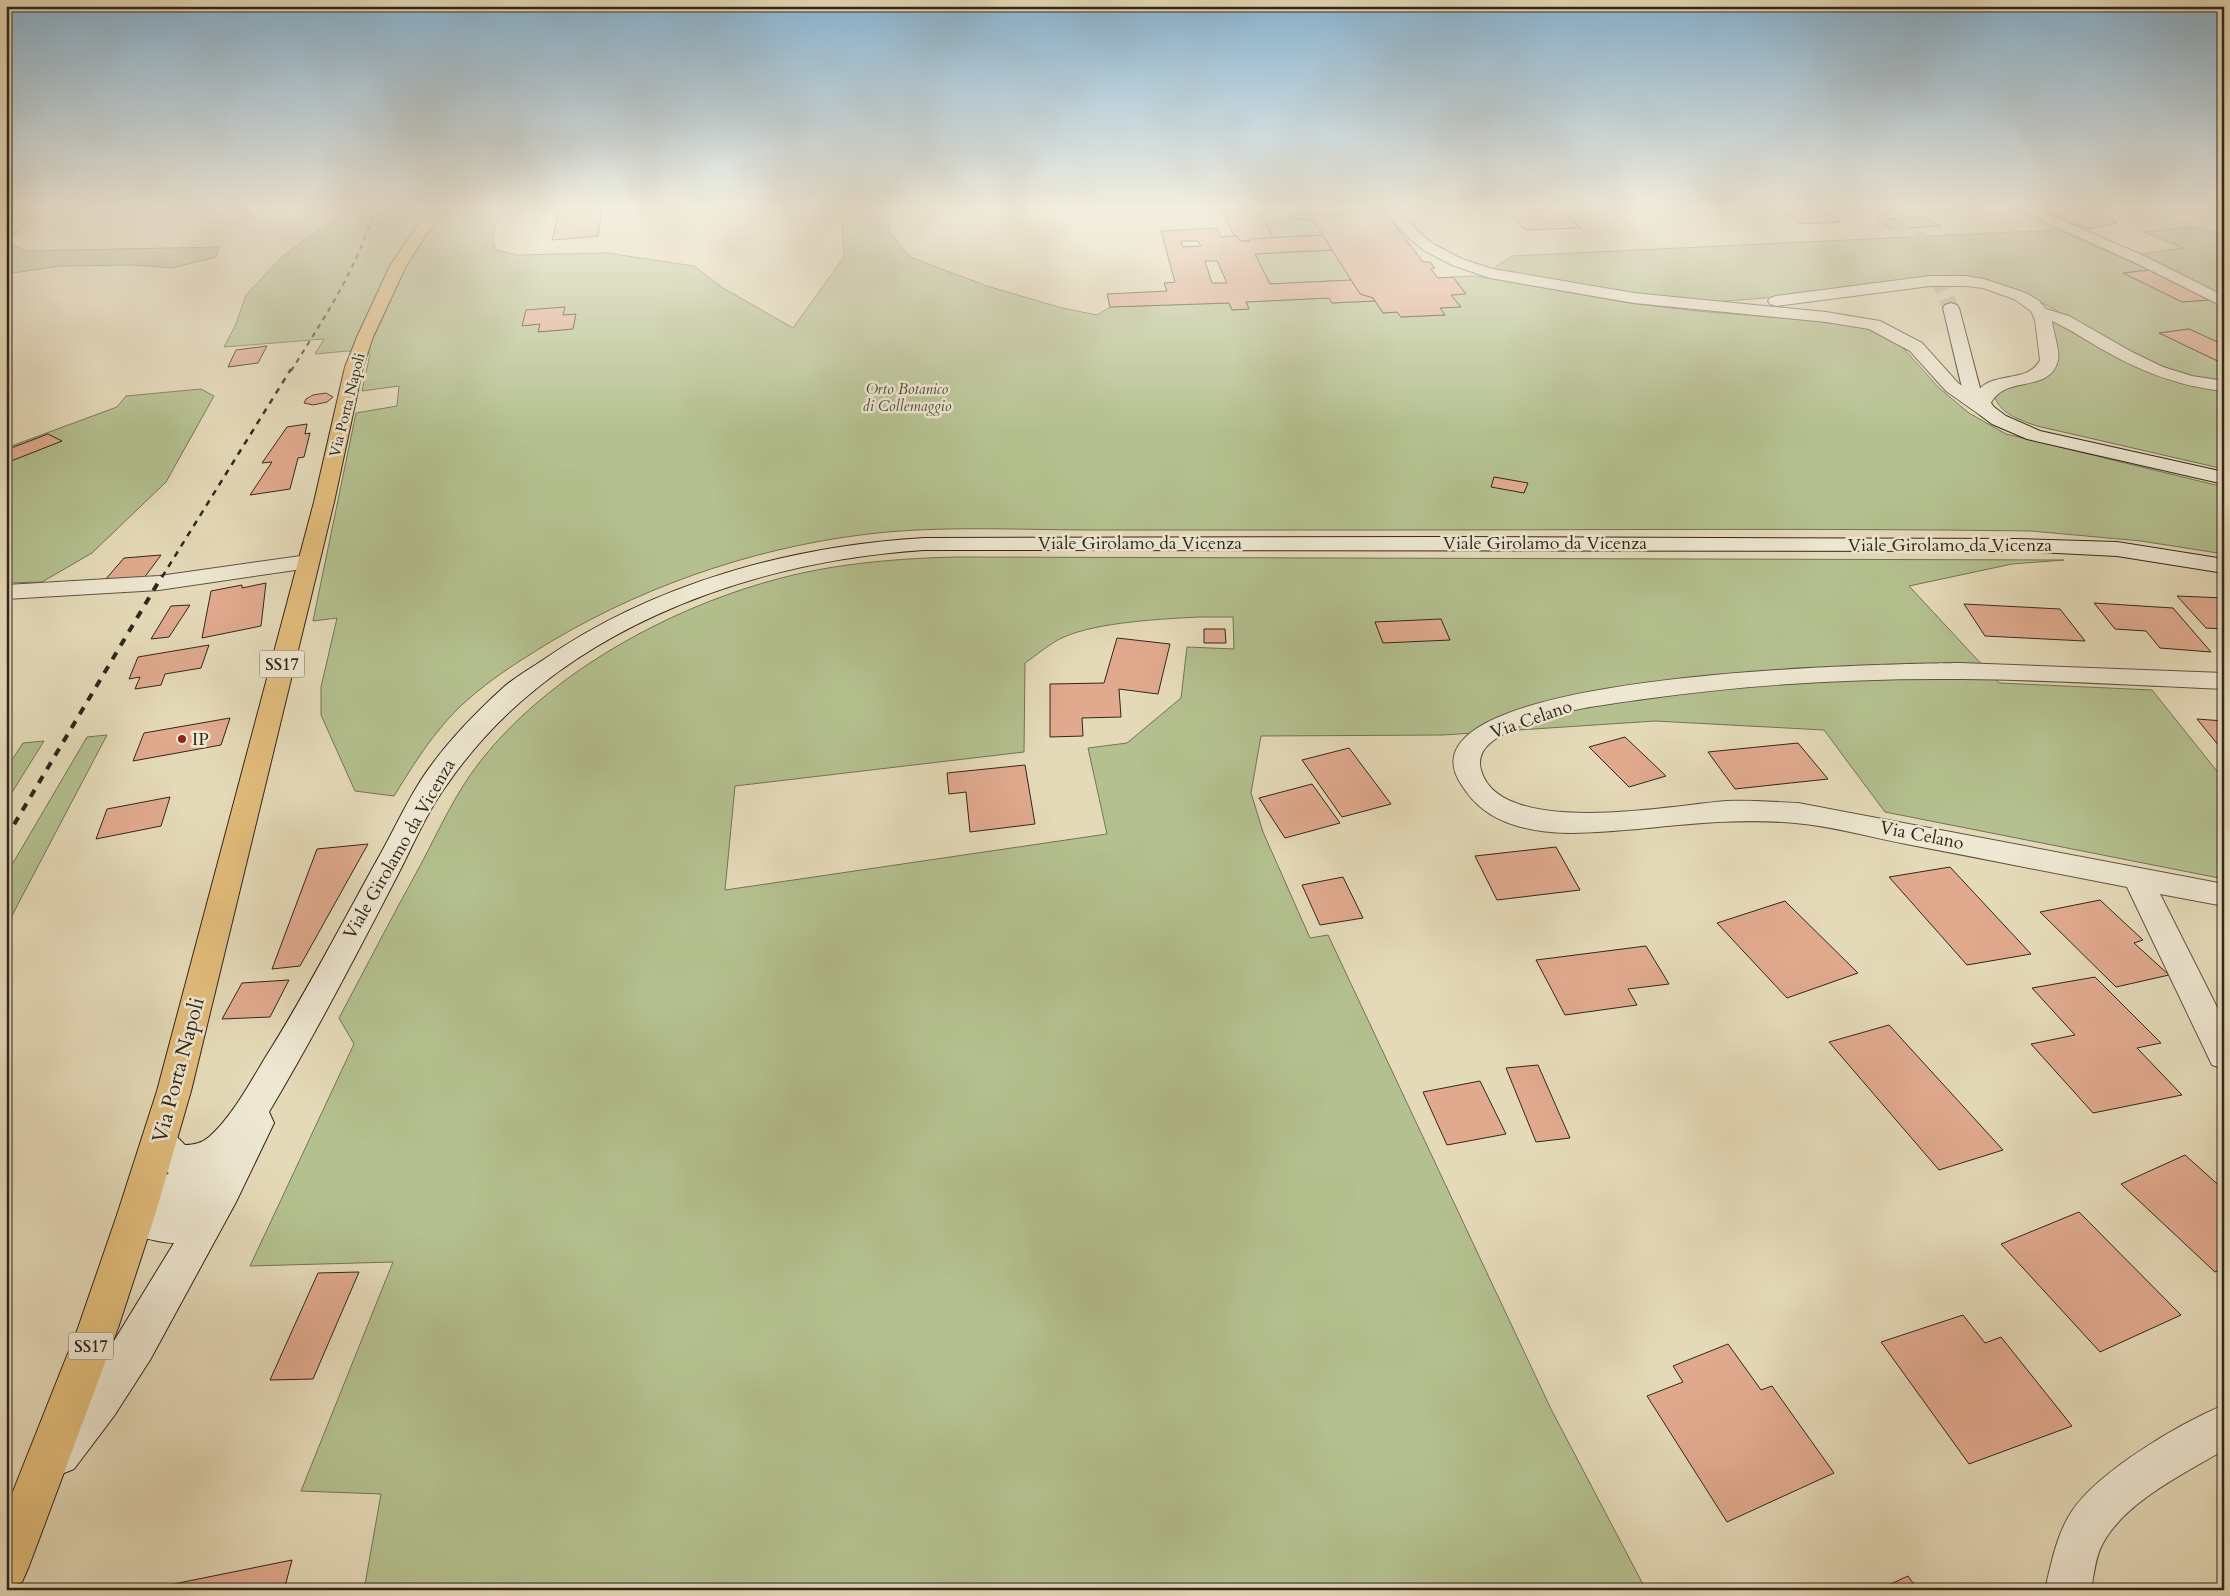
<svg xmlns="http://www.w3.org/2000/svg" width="2230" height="1596" font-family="Cardo,serif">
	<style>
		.green { fill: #b4c08f; stroke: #737356; fill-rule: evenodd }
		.building { fill: #e1aa8f; stroke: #32261d; fill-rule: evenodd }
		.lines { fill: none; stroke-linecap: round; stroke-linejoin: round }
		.secondary-tunnel { stroke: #c1b699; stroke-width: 16; stroke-dasharray: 16 8; stroke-linecap: butt }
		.minor-casing { stroke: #5f5344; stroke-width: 2 }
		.secondary-casing { stroke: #32261d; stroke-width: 2 }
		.primary-casing { stroke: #32261d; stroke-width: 2 }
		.minor { fill: #eee7d1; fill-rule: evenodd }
		.secondary { fill: #eee7d1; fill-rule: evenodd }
		.primary { fill: #e2bd7c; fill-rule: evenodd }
		.rail-far2 { stroke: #32261d; stroke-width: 2; stroke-dasharray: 5 5; stroke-linecap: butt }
		.rail-far1 { stroke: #32261d; stroke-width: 2.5; stroke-dasharray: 6 6; stroke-linecap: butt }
		.rail { stroke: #32261d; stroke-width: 4; stroke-dasharray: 8 8; stroke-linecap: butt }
		.poi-dot { fill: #8f2418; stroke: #eee7d1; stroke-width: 2 }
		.labels { text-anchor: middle; stroke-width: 5; stroke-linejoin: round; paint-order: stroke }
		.far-park-label { font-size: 15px; font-style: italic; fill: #524c3a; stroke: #eee7d1 }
		.far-street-label { font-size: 15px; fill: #32261d; stroke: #eee7d1 }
		.shield { fill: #eee7d1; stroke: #6a6053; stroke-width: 1 }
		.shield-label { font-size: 16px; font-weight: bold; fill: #32261d }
		.street-label { font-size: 18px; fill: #32261d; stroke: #eee7d1 }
		.poi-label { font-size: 18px; fill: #32261d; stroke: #eee7d1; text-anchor: start }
		.near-street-label { font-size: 21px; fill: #32261d; stroke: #eee7d1 }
	</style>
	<rect width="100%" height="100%" fill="#e5dab8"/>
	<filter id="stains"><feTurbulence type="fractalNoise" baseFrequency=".004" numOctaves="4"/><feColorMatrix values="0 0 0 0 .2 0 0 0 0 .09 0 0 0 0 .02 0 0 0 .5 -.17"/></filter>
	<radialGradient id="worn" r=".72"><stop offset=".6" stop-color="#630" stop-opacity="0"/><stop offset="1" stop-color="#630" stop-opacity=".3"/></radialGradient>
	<g class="green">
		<polygon points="6,207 51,207 22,227 7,244 28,251 219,247 216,257 171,268 136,265 61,266 6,274"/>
		<path d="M348,207H505C496,221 489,234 496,250L517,255L607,253L694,266L723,288L793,328L844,257L841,207H912L885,209L891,234L910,257L987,286L1062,308L1097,315L1110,307L1229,303L1232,310L1249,309L1246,302L1329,298L1332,303L1375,301L1383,313L1397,312L1401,317L1445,315L1440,308L1460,307L1451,295L1466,294L1453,277L1476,276L1629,303L1697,311L1835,322L1873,330L1903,348L1939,388L1969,413L2006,434L2224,487V554L2141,541L2031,531C1817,528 1604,530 1390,530C1292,530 1194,530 1095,530C1027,530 956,526 887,532C770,543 653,581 552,641C514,664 471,691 443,725C424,747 409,772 394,796L355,791L321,715V687L337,618L313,621L356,413L397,406L399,386L362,391L370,354L348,351L315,354L324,339L224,347L236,324L246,295L282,257Z"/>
		<polygon points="1294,219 1313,220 1323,235 1273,238 1265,220"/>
		<polygon points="2193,227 2224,235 2224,299 2136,255 2183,248 2144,232"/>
		<path d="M2058,230L2149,270L2124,273L2182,302L2209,300L2224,308V345L2189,329L2160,333L2224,364V381C2140,381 2066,300 1985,280L1703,303L1637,295L1491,270L1512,256Z"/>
		<polygon points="1332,250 1351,280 1270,284 1255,254"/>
		<path d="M2054,320L2201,387L2224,391V469L2037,426C2022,421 1998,413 1995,396C1999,393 2004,389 2009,388C2025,382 2051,383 2056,363L2050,321Z"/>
		<polygon points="201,389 214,396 166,482 92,553 42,582 6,583 6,448 117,407 126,396"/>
		<path d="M956,557L2064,560L2012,564L1909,586L1999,683L2152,690L2224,780V879L1885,812L1824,730L1655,721L1443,735L1261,736L1251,793L1263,832L1310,938L1328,935L1551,1409L1646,1590H364L381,1494L301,1491L393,1262L250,1266L354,1044L339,1018C366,967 393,915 421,864C439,830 455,794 479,763C557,662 703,589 828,568C870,561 913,558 956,557ZM1199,617H1233L1234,649L1187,647L1181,698L1127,743L1088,748L1107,834L725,890L735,786L1024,752L1025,663C1037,655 1050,643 1064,637C1098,622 1161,619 1199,617Z"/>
		<polygon points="107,735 17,906 6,928 6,875 87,737"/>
		<polygon points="44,741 6,802 6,769 23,743"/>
	</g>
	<g class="building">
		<polygon points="602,207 598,236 552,240 560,208"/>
		<polygon points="1221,207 1259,207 1273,238 1240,241 1237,236 1234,236"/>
		<polygon points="1503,207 1559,207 1581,228 1525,230"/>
		<polygon points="1777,207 1819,207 1841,222 1801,224"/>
		<polygon points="1909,207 1950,207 1956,211 1919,213"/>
		<polygon points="2031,207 2078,207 2118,223 2088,229"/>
		<polygon points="1384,211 1423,262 1430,262 1435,268 1431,269 1438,278 1453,277 1466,294 1451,295 1461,307 1440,308 1445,315 1401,317 1397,312 1383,313 1373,298 1360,294 1313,220 1294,219 1291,214 1305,212 1312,214"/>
		<polygon points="1925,217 1941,226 1892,229 1876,220"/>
		<path d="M1217,228L1221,237L1237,236L1240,241H1250L1249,239L1323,235L1332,250L1255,254L1270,284L1351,280L1360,294L1373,298L1375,301L1332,303L1329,298L1246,302L1249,309L1232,310L1229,303L1110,307L1107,294L1167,291L1164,283L1175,282L1161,231ZM1181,241H1198L1201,246L1183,247ZM1205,261H1217L1227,283H1212Z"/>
		<polygon points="2149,270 2209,300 2182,302 2123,273"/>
		<polygon points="565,307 563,315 576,314 573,329 538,332 540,324 522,326 526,310"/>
		<polygon points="2189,329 2224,345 2224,364 2159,333"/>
		<polygon points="267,346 258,363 228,367 236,350"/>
		<polygon points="326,393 333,397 327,402 313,405 304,403 306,399 313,395"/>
		<polygon points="307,424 305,434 310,433 304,457 298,458 290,489 250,495 272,462 262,463 287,427"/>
		<polygon points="48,434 62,441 6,463 6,450"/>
		<polygon points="1494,477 1528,483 1524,493 1491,487"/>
		<polygon points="161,555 144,578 105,580 124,558"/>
		<polygon points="266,583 261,626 202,638 211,591 242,585 242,588"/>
		<polygon points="2177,596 2224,598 2224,629 2206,628"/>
		<polygon points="2094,603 2173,608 2211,652 2160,648 2146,631 2115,629"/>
		<polygon points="1964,604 2060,609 2085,641 1985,636"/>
		<polygon points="190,605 169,637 151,639 171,606"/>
		<polygon points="1441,619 1450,640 1383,643 1375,622"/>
		<polygon points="1204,629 1225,629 1226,643 1204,643"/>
		<polygon points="1117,638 1170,644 1158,694 1119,689 1121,717 1082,718 1083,736 1050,737 1050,684 1104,683"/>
		<polygon points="209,645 201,668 165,674 161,685 135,689 140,677 129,679 138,657"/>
		<polygon points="230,718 221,745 133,761 144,733"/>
		<polygon points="2197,719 2224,721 2224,747 2219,746"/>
		<polygon points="1625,737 1666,776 1629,787 1589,747"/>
		<polygon points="1798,743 1828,779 1735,789 1708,752"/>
		<polygon points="1349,748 1391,804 1342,817 1302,760"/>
		<polygon points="1025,765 1035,824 970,832 966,792 949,794 947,773"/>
		<polygon points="1312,784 1340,823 1285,838 1259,798"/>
		<polygon points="170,797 161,826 96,839 107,809"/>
		<polygon points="368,844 300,966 272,969 317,849"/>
		<polygon points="1556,847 1580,890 1497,900 1475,856"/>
		<polygon points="1950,867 2031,954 1967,965 1889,877"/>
		<polygon points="1343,877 1363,918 1320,925 1302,885"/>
		<polygon points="2100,900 2143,940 2134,943 2169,975 2116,987 2040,912"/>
		<polygon points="1785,901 1858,973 1787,998 1717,923"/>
		<polygon points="1646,946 1669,984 1628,989 1637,1005 1565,1015 1536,960"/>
		<polygon points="2095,977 2161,1043 2137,1048 2182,1095 2093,1113 2031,1044 2075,1035 2032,988"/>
		<polygon points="289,980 270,1017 222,1019 242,983"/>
		<polygon points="1889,1025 2003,1150 1939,1170 1829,1042"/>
		<polygon points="1538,1065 1570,1138 1536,1142 1506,1068"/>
		<polygon points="1480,1081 1506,1134 1447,1145 1423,1092"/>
		<polygon points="2185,1155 2224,1190 2224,1268 2215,1272 2121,1184"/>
		<polygon points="2079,1212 2181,1315 2100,1352 2001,1244"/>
		<polygon points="359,1272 313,1379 270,1380 318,1273"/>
		<polygon points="1963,1315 1985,1343 2001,1337 2072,1426 1969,1464 1881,1342"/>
		<polygon points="1728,1344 1761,1390 1772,1386 1834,1473 1727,1522 1647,1396 1683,1382 1673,1366"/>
		<polygon points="292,1560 284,1590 144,1590"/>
		<polygon points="1908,1576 1918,1590 1878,1590"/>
	</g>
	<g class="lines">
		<polyline class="secondary-tunnel" points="1875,207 1908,229 1923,244 1951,308"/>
		<defs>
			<g id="minor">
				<polygon points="2011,207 2031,207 2142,255 2224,296 2224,307 2132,261"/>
				<path d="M1386,208H1396L1421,234L1435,245L1462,259L1493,269L1634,293L1826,312L1880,321L1922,343L1958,383L1975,395C1989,369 2028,385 2040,360L2035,320L2031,311L2014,299L1983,288L1966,286H1930L1776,306L1770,304L1768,301L1770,298L1776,296L1930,276H1966L1984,279L2026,293L2039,301L2046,309L2069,316L2132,352L2163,367L2192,376L2224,381V391C2181,387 2142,372 2105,351C2087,341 2070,329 2052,321C2053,332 2060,349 2058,360C2050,395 2004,373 1990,405L1996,411L1994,415L1987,417L1980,415L1946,391L1910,351L1869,329L1826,322L1634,303L1490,278L1452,265L1425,251L1411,240L1386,214L1384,211Z"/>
				<polygon points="308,555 316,557 319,562 316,567 159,590 6,599 6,585 159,576"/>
				<path d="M1960,663L2224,673V689C2137,685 2050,680 1962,679C1859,678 1754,684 1652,698C1604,705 1538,711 1497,738C1485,746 1477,755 1481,770C1500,839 1673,805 1726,801C1750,800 1774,802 1798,803L2224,884V906L2160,894L2224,1021V1069L2212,1065L2127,887C2053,873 1980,858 1906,844C1869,837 1832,826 1795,823C1742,818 1691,824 1638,829C1597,832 1554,838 1514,825C1490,817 1474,805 1461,784C1385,669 1905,664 1960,663Z"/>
				<path d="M2224,1405V1450C2185,1473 2124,1502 2102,1545C2095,1558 2094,1575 2091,1590H2045C2051,1564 2057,1533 2072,1511C2100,1470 2179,1424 2224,1405Z"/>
			</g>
			<g id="secondary">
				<polygon points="1951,303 1957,305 1959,308 1980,388 1994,407 2006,416 2040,431 2224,472 2224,484 2027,439 1992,424 1980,415 1962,388 1943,308 1945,305"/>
				<path d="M1454,537L2015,539L2117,542L2224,559V573L2117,556L2015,551L924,550C744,562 551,632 446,786C425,815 410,852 393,884C353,961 313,1038 269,1112L274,1123L236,1202L150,1360L114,1416L74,1469L59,1475L44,1469L38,1454L44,1439L103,1359L174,1243C161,1243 131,1236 123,1227C120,1224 119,1218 117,1215L123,1203L169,1173C153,1167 148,1152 142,1138L148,1127L160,1122L172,1127L177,1137L185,1145C194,1145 202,1143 209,1137C231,1118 250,1083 265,1058C307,992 343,921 381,853C395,828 407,801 423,777C446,743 475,713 505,686C517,676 531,668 543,660C654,583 791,546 924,538Z"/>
			</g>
			<polygon id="primary" points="434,207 449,207 427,233 406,266 373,337 363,367 334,502 191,1091 155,1215 118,1328 29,1566 22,1582 6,1589 6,1509 78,1328 117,1215 157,1091 314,502 345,367 357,337 390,266 416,228"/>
		</defs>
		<use href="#minor" class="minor-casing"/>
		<use href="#secondary" class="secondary-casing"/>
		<use href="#primary" class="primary-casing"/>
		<use href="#minor" class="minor"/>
		<use href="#secondary" class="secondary"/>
		<use href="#primary" class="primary"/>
		<path class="rail-far2" d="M291,371C324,318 358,268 375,207"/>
		<polyline class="rail-far1" points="162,577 291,369"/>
		<polyline class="rail" points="6,838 162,576"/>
	</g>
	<linearGradient id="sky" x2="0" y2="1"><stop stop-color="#89b6d6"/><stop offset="0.48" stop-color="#f3eedf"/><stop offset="1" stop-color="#f3eedf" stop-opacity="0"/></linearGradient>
	<rect width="2230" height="431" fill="url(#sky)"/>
	<circle class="poi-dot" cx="182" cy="739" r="5"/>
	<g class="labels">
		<g class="far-park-label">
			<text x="907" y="394">Orto Botanico<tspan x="907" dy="17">di Collemaggio</tspan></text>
		</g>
		<g class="far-street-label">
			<text transform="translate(347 405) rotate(-76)" y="5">Via Porta Napoli</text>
		</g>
		<g class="shield">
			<rect x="259.5" y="650.5" width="45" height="27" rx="4"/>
			<rect x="68.5" y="1332.5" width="45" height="27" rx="4"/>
		</g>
		<g class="shield-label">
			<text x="282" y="670">SS17</text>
			<text x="91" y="1352">SS17</text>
		</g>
		<g class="street-label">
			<text x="1140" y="549">Viale Girolamo da Vicenza</text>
			<text x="1545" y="549">Viale Girolamo da Vicenza</text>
			<text x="1950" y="551">Viale Girolamo da Vicenza</text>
			<text transform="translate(1531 719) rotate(-19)" y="6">Via Celano</text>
			<text transform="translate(1922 835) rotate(11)" y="6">Via Celano</text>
			<text transform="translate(399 849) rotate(-60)" y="6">Viale Girolamo da Vicenza</text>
		</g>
		<g class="poi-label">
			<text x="192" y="745">IP</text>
		</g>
		<g class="near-street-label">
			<text transform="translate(178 1070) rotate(-75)" y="7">Via Porta Napoli</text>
		</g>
	</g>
	<rect width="2230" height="1596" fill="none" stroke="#e5dab8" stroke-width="25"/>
	<rect x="8" y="8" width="2215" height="1581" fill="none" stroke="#32261d" stroke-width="2.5"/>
	<rect x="12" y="12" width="2205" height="1571" fill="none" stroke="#32261d"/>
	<rect width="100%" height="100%" filter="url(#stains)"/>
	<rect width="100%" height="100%" fill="url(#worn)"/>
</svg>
